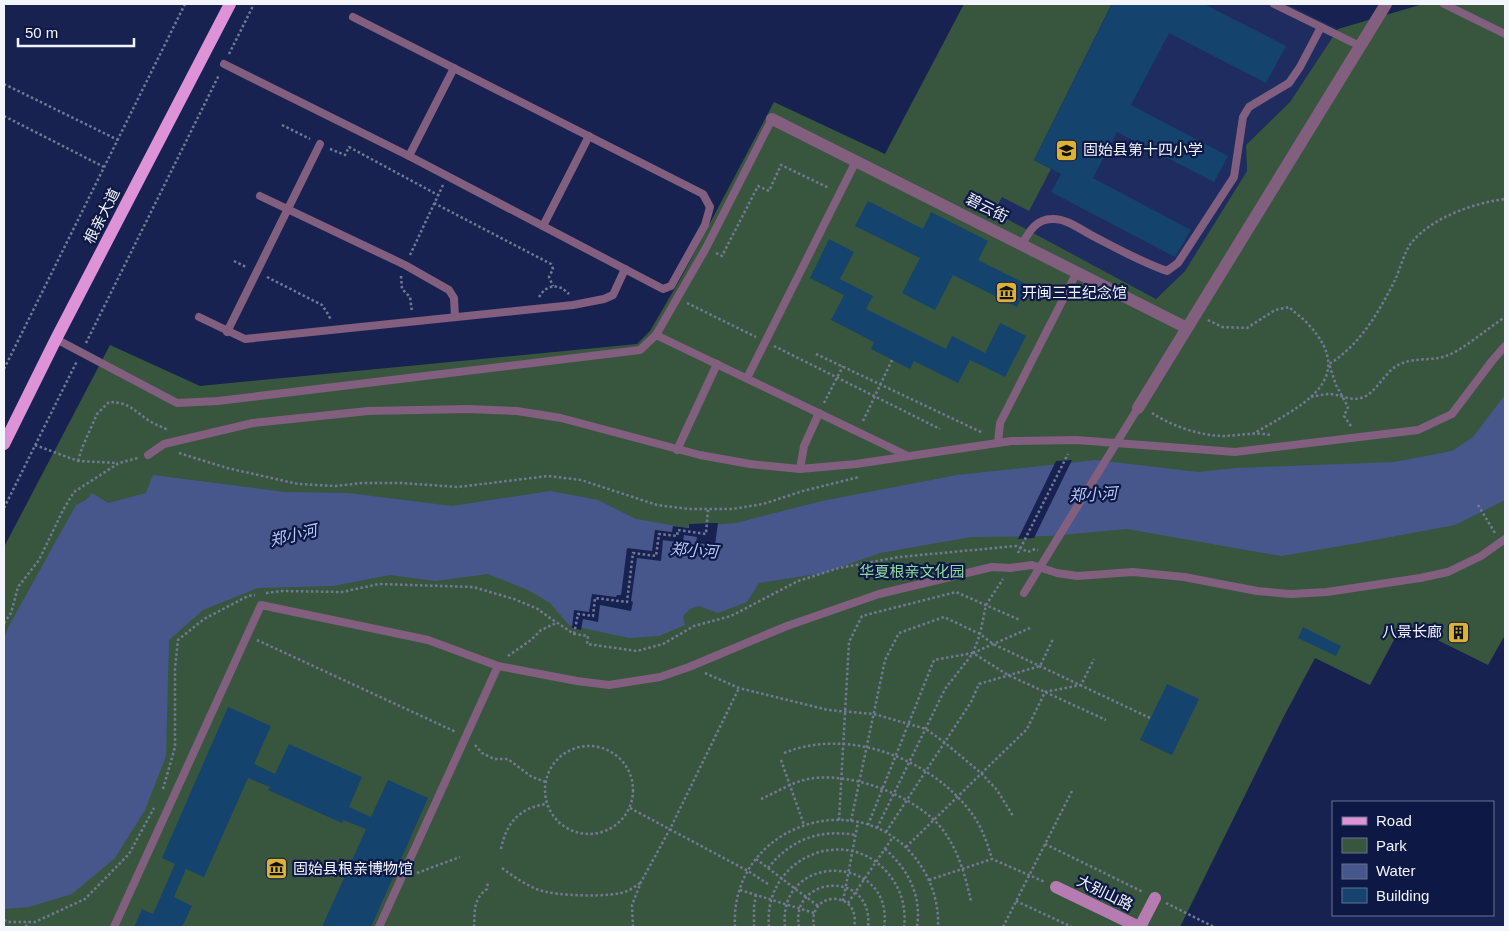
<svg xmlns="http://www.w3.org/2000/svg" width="1509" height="931" font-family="Helvetica,'Noto Sans SC',sans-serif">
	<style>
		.built { fill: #1f2c60 }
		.green { fill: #38563e }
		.water { fill: #47578c }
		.pier { fill: #172251 }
		.building { fill: #14436e }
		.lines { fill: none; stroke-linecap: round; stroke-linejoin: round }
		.path { stroke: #727997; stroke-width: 2.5; stroke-dasharray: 2.5 2.5; stroke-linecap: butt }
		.lane { stroke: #825e7f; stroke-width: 8 }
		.street { stroke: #825e7f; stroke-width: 12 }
		.secondary { stroke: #b67cb1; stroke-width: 12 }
		.primary { stroke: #de93d8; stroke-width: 12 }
		.path-bridge { stroke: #727997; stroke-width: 2.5; stroke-dasharray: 2.5 2.5; stroke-linecap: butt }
		.lane-bridge { stroke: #825e7f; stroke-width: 8 }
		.labels { text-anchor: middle; stroke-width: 4.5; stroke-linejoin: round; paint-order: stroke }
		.poi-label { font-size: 15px; fill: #f2f5fb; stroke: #0e1845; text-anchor: start }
		.street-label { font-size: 15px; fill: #f2f5fb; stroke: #0e1845 }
		.park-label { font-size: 15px; fill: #8ddc9d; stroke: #0e1845 }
		.water-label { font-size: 16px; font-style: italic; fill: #b7c9f9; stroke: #0e1845 }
	</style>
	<rect width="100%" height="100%" fill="#172251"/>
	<polygon class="built" points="964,4 1286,4 1338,29 1290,102 1246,145 1247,171 1185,271 1156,299 885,154"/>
	<polygon class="green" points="964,4 1111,5 1034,160 1051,169 1029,211 1002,197 994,212 1156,299 1185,271 1247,171 1246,145 1290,102 1338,29 1423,4 1505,4 1505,635 1488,665 1403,623 1370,685 1315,658 1283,718 1180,927 4,927 4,547 110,345 200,386 637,344 650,331 682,276 774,102 885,154"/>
	<polygon class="water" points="1505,395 1505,500 1455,525 1358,543 1281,556 1127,529 1049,536 971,537 880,553 824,573 759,583 747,602 718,613 699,606 690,609 683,616 685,625 659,636 629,638 569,625 550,603 528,590 488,574 435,581 390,575 333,586 258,588 203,610 169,640 166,756 145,810 115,858 72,894 29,907 4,909 4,638 10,624 76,505 86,500 92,493 108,503 146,493 153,475 284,492 348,493 452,506 550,491 598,500 636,519 682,527 736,523 822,501 957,475 1096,460 1198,472 1236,468 1395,462 1452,451 1473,437"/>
	<g class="pier">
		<polygon points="1072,460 1034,538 1018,539 1056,461"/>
		<polygon points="713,523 718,523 715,545 696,543 697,537 684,535 683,543 663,540 661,561 637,558 631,601 633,602 631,611 600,605 598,622 583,619 581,630 572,628 574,610 589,612 592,594 616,597 617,595 621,595 627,548 652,551 655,530 672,532 673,526 689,528 689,524"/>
	</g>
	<g class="building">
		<polygon points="1112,4 1204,4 1286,46 1266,83 1169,33 1131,105 1228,156 1214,182 1117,132 1093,178 1191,230 1175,257 1051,192 1061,174 1034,160"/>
		<polygon points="868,201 923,229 931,212 988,241 978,260 1028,285 1017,307 953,275 935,310 902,293 920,258 855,226"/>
		<polygon points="829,239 854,252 840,279 873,296 866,309 946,349 952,336 985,353 1000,323 1026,336 1005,377 970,360 958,383 914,361 910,369 871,349 874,342 831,320 844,295 810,278"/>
		<polygon points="1303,627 1341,646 1336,656 1298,638"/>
		<polygon points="1167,684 1199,699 1172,755 1140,740"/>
		<polygon points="228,707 271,726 254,764 275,774 289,744 362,777 349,807 371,817 388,780 428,798 371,927 322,927 366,829 343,820 342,823 268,790 270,787 248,778 204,877 186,869 174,897 192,906 182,927 184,927 134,927 142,909 153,914 175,864 162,858"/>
	</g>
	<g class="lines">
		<g class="path">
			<polyline points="229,54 254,4"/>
			<polyline points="4,84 118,140"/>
			<polyline points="4,116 104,167"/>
			<polyline points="282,125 310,139"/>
			<polyline points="330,149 345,155 349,147 438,195"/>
			<polyline points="434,203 551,264 553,269 549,277 553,286"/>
			<polyline points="716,253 722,256 758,186 769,191 781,165 829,188"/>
			<polyline points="410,255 443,185"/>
			<polyline points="234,261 246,267"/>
			<polyline points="401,276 402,289 410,297 412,312"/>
			<polyline points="267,277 322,305 328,314 331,320"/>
			<polyline points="539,297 544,290 553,286 562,288 569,294"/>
			<polyline points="687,303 756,337"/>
			<path d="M1208,320L1222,327L1247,328L1275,310L1289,307C1295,313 1303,318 1309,325C1361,382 1296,408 1253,434"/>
			<polyline points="86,343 219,75"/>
			<polyline points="774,346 940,429"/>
			<polyline points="816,354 983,433"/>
			<polyline points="4,369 185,4"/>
			<path d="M1311,397C1317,396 1324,394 1330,394C1342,395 1352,402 1364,397C1378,390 1384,373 1398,365C1414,357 1428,361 1443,357C1461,352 1488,328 1505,317"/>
			<polyline points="824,403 843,366"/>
			<path d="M1152,413C1172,426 1200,436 1225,436C1240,435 1256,432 1271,435"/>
			<polyline points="863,421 892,360"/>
			<path d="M1351,426L1344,416L1348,407L1336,385L1329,364C1360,345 1379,312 1395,280C1400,269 1405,250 1412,242C1433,217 1474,203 1505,199"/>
			<polyline points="35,445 78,461 118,463"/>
			<polyline points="179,453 227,468 298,484 336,486 362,483 401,483 458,487 548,476 581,480 657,505 689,509 732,509 763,504 803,491 859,477"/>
			<path d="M78,461L82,448L97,414L109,402C130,402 135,412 151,422C157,425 163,428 169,430"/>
			<polyline points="1478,505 1495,533"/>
			<polyline points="4,508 77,361"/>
			<polyline points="266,593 282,591 342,592 379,584 473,587 514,599 538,609 550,618 574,634 588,636 587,644 637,651 663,644 694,626 731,616 798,581 839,568 899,557 1016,546 1028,552 1035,549 1038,550"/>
			<polyline points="4,623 11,613 18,587 39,560 63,510 74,492 119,463 138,458"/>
			<polyline points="574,634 578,614 593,616 595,598 627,602 633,553 656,556 659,534 677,536 678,530 706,534 708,510"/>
			<polyline points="257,640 456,732"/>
			<polyline points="973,653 1030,628"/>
			<polyline points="508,656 531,640 541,630 556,623"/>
			<polyline points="705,673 739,688 828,710 874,714 926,729 944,742 981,773 997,790 1013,816"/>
			<polyline points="475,745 482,753 494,759 508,759 532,777 546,782"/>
			<circle cx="589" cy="790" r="44"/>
			<path d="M784,753C848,727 929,758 970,811C981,825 987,842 992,859"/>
			<polyline points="781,760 804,825"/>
			<polyline points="163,789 175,747 175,667 178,640 204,619 248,596 255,595"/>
			<path d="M761,799C775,793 789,784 804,780C846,769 916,795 943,830C959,852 965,875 971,901"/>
			<polyline points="630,808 748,871 768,884"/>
			<polyline points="839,820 849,642 862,616 956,592 1020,620"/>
			<polyline points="851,821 885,660 899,633 944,617 980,634 993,644 1150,718"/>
			<polyline points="868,825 934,660 973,653 1008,675 1106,720"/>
			<polyline points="877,828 945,689 973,653 980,634 986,605 1003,579"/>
			<polyline points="886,832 971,702 979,684 1040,666 1053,639"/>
			<polyline points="1045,844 1143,892"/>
			<polyline points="906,847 1027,729 1045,692 1081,685 1094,659"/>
			<path d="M501,849C506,823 520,807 547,804"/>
			<path d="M885,849C908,869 922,896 917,927"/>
			<polyline points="756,859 818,906"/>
			<path d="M502,868C514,877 526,885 539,890C555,896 612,898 627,891C632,889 636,886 640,883"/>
			<path d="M768,868C792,839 818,829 856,835"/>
			<polyline points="417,873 460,857"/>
			<polyline points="929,880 992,859 1045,882"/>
			<polyline points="740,890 814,913"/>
			<polyline points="843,901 858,822"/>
			<polyline points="1016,901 1072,927"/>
			<polyline points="848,903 893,837"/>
			<polyline points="1166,903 1214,927"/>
			<polyline points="4,920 8,922 35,922 85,899 129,854 154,808"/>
			<polyline points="26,927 28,922"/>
			<path d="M474,927C475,911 473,899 487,889L488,881"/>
			<polyline points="633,927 632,905 641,882 670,829 739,688"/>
			<path d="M735,927C729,824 865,779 921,866C933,884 939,906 938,927"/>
			<polyline points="754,927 754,906 756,895"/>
			<path d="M769,927C762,854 856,819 895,883C903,896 906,912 904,927"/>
			<path d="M785,927C777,850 895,854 884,927"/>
			<path d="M799,927C789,875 874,869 868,927"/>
			<path d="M814,927C807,889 862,890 854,927"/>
			<polyline points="1003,927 1072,791"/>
		</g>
		<g class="lane">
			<polyline points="1274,4 1360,46"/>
			<polyline points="1444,4 1505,34"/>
			<polyline points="224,64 409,156 663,289 671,286 705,225 710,207 703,194 353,17"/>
			<polyline points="409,156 454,68"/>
			<polyline points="260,196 405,265 449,290 454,298 455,317"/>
			<polyline points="543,226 589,136"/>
			<path d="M1022,244C1029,232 1036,219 1052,219C1065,218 1080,229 1091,235C1116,248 1141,262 1167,271L1178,263L1234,177L1243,117L1249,107L1289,83L1300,67L1321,27"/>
			<polyline points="199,317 245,339 573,305 604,299 613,295 625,269"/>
			<polyline points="227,332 320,144"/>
			<polyline points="656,335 908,456"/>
			<polyline points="56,339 177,403 218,401 640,350 656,335 706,248 772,119"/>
			<polyline points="747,378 856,161"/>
			<polyline points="998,443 1000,423 1077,272"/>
			<polyline points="677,450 717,364"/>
			<polyline points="148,455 164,444 253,423 368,411 468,409 517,411 561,418 700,455 750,464 800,469 856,464 1011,441 1076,440 1235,452 1418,430 1452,414 1492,361 1505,346"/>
			<polyline points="800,469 804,446 819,413"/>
			<polyline points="114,927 261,605 428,640 498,666 577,681 609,685 660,677 689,667 787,626 879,594 992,567 1010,568 1032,565 1057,573 1077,576 1133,572 1184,577 1257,591 1291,594 1327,592 1420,578 1448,572 1481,556 1505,539"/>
			<polyline points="379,927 498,666"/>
		</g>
		<g class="street">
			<polyline points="772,119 1187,328"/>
			<polyline points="1138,408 1386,4"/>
		</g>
		<g class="secondary">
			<polyline points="1056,887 1139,927"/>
			<polyline points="1140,927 1155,898"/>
		</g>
		<polyline class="primary" points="4,444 56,339 230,4"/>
		<polyline class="path-bridge" points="1018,553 1068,454"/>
		<polyline class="lane-bridge" points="1024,593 1138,408"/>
	</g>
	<defs>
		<symbol id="school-square" viewBox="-11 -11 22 22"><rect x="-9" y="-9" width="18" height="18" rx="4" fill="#dcb233" stroke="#0e1845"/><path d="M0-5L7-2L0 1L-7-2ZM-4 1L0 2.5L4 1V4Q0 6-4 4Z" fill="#111"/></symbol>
		<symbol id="museum-square" viewBox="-11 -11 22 22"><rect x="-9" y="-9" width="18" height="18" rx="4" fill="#dcb233" stroke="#0e1845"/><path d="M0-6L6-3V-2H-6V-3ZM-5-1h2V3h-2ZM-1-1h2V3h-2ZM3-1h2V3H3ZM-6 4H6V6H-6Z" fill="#111"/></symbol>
		<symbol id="building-square" viewBox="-11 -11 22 22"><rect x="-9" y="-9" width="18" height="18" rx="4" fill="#dcb233" stroke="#0e1845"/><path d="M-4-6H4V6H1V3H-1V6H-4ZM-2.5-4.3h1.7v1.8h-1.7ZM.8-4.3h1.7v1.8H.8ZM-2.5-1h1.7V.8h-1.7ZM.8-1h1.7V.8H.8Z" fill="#111"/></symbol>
	</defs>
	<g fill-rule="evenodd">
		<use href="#school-square" x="1054" y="138" width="25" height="25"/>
		<use href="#museum-square" x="994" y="280" width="25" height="25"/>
		<use href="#building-square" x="1446" y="620" width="25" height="25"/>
		<use href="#museum-square" x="264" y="856" width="25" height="25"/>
	</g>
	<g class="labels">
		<g class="poi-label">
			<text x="1083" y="155">固始县第十四小学</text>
			<text x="1022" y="298">开闽三王纪念馆</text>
			<text x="1442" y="637" text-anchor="end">八景长廊</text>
			<text x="293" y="874">固始县根亲博物馆</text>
		</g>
		<g class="street-label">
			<text transform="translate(987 208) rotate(27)" y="5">碧云街</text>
			<text transform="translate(102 216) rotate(-63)" y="5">根亲大道</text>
			<text transform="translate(1105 893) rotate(26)" y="5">大别山路</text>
		</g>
		<g class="park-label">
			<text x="912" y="577">华夏根亲文化园</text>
		</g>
		<g class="water-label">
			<text transform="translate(1093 494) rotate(-3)" y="6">郑小河</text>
			<text transform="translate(293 535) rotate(-13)" y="6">郑小河</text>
			<text transform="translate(694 550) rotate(4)" y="6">郑小河</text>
		</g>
	</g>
	<rect width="1509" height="931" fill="none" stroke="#f2f5fb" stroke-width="10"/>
	<rect x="1332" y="801" width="162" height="115" fill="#0e1845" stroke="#69708e"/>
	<rect x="1342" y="817" width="25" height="8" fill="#de93d8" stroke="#69708e"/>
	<text x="1376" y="826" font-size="15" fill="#f2f5fb">Road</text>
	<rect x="1342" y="838" width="25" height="15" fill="#38563e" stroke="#69708e"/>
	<text x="1376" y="851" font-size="15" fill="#f2f5fb">Park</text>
	<rect x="1342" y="864" width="25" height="15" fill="#47578c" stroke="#69708e"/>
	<text x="1376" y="876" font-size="15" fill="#f2f5fb">Water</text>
	<rect x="1342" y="888" width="25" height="15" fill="#14436e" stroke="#69708e"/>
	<text x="1376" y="901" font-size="15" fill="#f2f5fb">Building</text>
	<path d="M18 38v8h116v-8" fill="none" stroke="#f2f5fb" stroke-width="2.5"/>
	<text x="25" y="38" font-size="15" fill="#f2f5fb" stroke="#0e1845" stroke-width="4" paint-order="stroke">50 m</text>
</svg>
